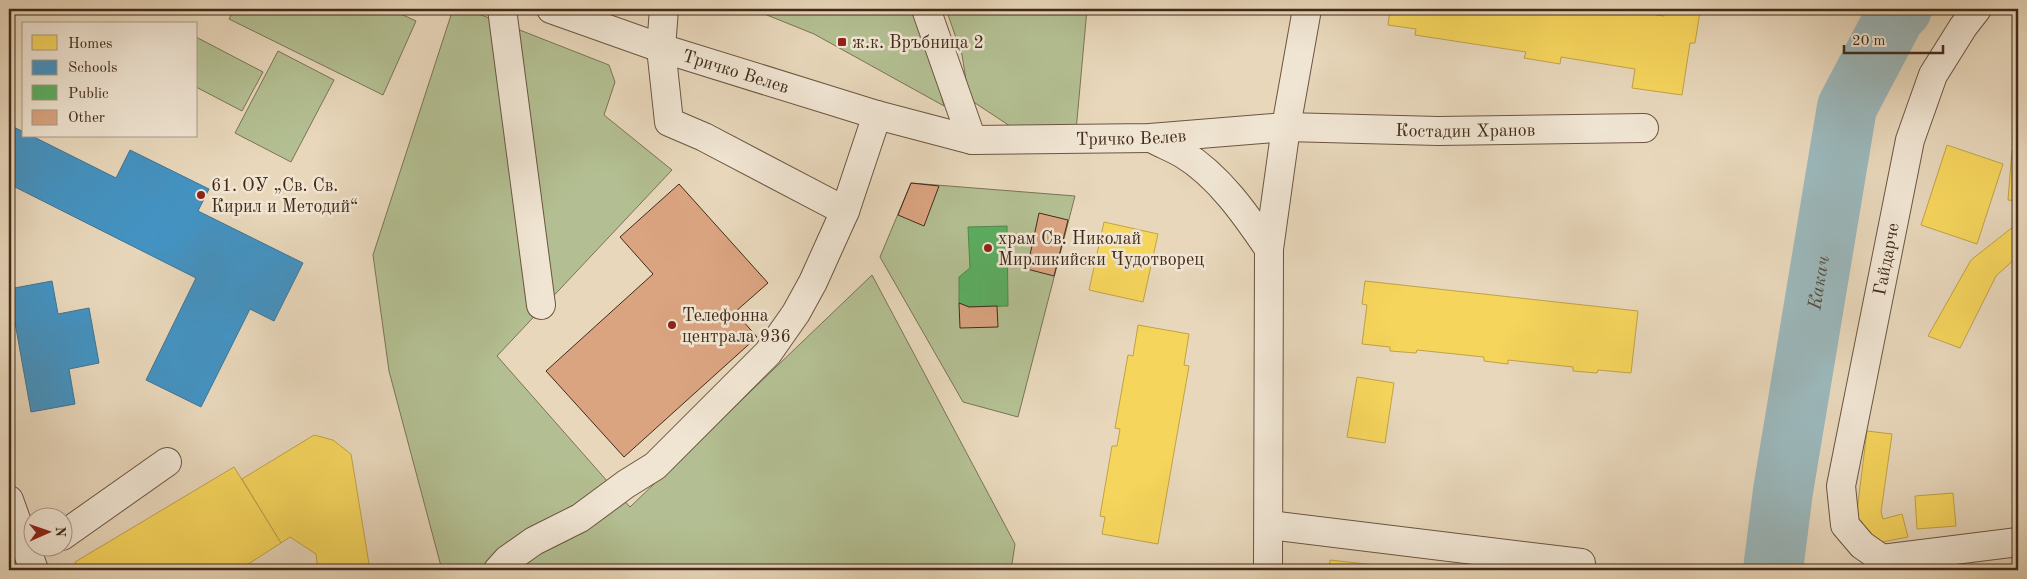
<svg xmlns="http://www.w3.org/2000/svg" width="2027" height="579" font-family="'Old Standard TT',serif">
	<style>
		.green { fill: #b3bf92; stroke: #7a7454 }
		.homes { fill: #f6d55c; stroke: #c0a247 }
		.schools { fill: #4393c3; stroke: #43748f }
		.public { fill: #5aae61; stroke: #53864b }
		.lines { fill: none; stroke-linecap: round; stroke-linejoin: round }
		.river { stroke: #9bb7ba; stroke-width: 60 }
		.building { fill: #daa480; stroke: #422a17 }
		.minor-casing { stroke: #6c5540; stroke-width: 30 }
		.minor { stroke: #f0e5d3; stroke-width: 28 }
		.poi-dot { fill: #8f2418; stroke: #f0e5d3; stroke-width: 2 }
		.labels { text-anchor: middle; stroke-width: 5; stroke-linejoin: round; paint-order: stroke }
		.poi-label { font-size: 18px; fill: #422a17; stroke: #f0e5d3; text-anchor: start }
		.street-label { font-size: 18px; fill: #422a17; stroke: #f0e5d3 }
		.water-label { font-size: 19px; font-style: italic; fill: #584d40; stroke: #f0e5d3 }
	</style>
	<rect width="100%" height="100%" fill="#e8d7bb"/>
	<filter id="stains"><feTurbulence type="fractalNoise" baseFrequency=".004" numOctaves="4"/><feColorMatrix values="0 0 0 0 .2 0 0 0 0 .09 0 0 0 0 .02 0 0 0 .5 -.17"/></filter>
	<radialGradient id="worn" r=".72"><stop offset=".6" stop-color="#630" stop-opacity="0"/><stop offset="1" stop-color="#630" stop-opacity=".3"/></radialGradient>
	<g class="green">
		<polygon points="234,9 390,9 416,21 383,95 229,19"/>
		<polygon points="453,9 466,9 609,65 615,82 604,115 672,170 497,356 630,507 872,275 1015,544 1011,570 442,570 389,371 373,255"/>
		<polygon points="752,9 916,9 925,32 944,106 814,34"/>
		<polygon points="946,9 1087,9 1076,131 1028,138 969,99 962,55"/>
		<polygon points="196,37 263,72 242,111 196,87"/>
		<polygon points="278,51 334,80 291,162 235,133"/>
		<polygon points="911,183 1075,196 1018,417 963,402 880,257"/>
	</g>
	<g class="homes">
		<polygon points="1390,9 1615,9 1664,16 1665,9 1682,9 1700,12 1695,43 1690,43 1682,95 1632,88 1635,69 1561,57 1560,64 1524,58 1526,52 1415,35 1416,29 1388,25"/>
		<polygon points="1947,145 2003,164 1977,244 1921,225"/>
		<polygon points="2012,150 2018,150 2018,201 2008,200"/>
		<polygon points="1104,222 1158,234 1143,302 1089,290"/>
		<polygon points="2018,223 2018,256 1996,276 1960,348 1928,336 1971,260"/>
		<polygon points="1365,281 1638,311 1631,373 1598,370 1597,373 1573,371 1573,367 1508,360 1508,364 1484,361 1484,357 1417,350 1416,353 1390,351 1390,347 1362,344 1367,305 1362,304"/>
		<polygon points="1138,325 1189,334 1184,365 1189,366 1158,544 1102,534 1105,517 1100,516 1112,446 1117,446 1120,429 1115,428 1128,355 1133,356"/>
		<polygon points="1357,377 1394,383 1385,443 1347,437"/>
		<polygon points="1867,431 1892,434 1881,512 1883,519 1902,514 1908,537 1877,543 1856,519"/>
		<polygon points="314,435 333,440 351,454 370,570 318,570 316,554 290,537 281,543 242,479"/>
		<polygon points="234,467 281,543 239,570 77,570 75,562"/>
		<polygon points="1953,493 1956,526 1917,529 1915,496"/>
		<polygon points="1330,560 1420,570 1329,570"/>
	</g>
	<g class="schools">
		<polygon points="9,125 24,132 24,136 32,136 116,178 130,150 209,189 198,211 303,263 274,321 250,309 201,407 146,380 196,278 9,184"/>
		<polygon points="52,281 58,314 89,308 99,363 69,369 75,404 31,412 9,289"/>
	</g>
	<polygon class="public" points="1007,226 1008,306 969,307 959,303 959,277 970,268 968,227"/>
	<g class="lines">
		<path class="river" id="s1" d="M1773,570L1783,491L1847,107L1895,16L1902,9"/>
	</g>
	<g class="building">
		<polygon points="911,183 939,186 924,226 898,215"/>
		<polygon points="679,184 768,283 735,312 757,337 624,457 546,371 653,274 620,237"/>
		<polygon points="1039,213 1068,220 1054,276 1027,269"/>
		<polygon points="959,303 969,307 997,306 998,327 960,328"/>
	</g>
	<g class="lines">
		<defs>
			<g id="minor">
				<polyline points="502,9 541,305"/>
				<path id="s2" d="M551,9L661,48L832,101L877,115L972,140L1150,138L1286,127L1438,131L1644,128"/>
				<polyline points="664,9 661,48 669,122 704,137 845,211 877,115"/>
				<polyline points="926,9 972,140"/>
				<polyline points="1977,9 1963,27 1933,75 1910,140 1841,486 1845,525 1862,545 1882,559 2018,542"/>
				<path d="M1151,138C1162,144 1173,148 1183,154C1219,176 1246,215 1269,249"/>
				<polyline points="9,500 34,570"/>
				<polyline points="1269,525 1581,563"/>
				<polyline points="62,536 167,462"/>
				<polyline points="498,570 507,560 534,541 580,518 626,484 655,466 768,353 796,313 813,282 845,211"/>
				<polyline points="1268,570 1269,249 1286,127 1307,9"/>
			</g>
		</defs>
		<use href="#minor" class="minor-casing"/>
		<use href="#minor" class="minor"/>
	</g>
	<g class="poi-dot">
		<rect x="837" y="37" width="10" height="10" rx="2.5"/>
		<circle cx="201" cy="195" r="5"/>
		<circle cx="988" cy="248" r="5"/>
		<circle cx="672" cy="325" r="5"/>
	</g>
	<g class="labels">
		<g class="poi-label">
			<text x="852" y="48">ж.к. Връбница 2</text>
			<text x="211" y="191">61. ОУ „Св. Св.<tspan x="211" dy="21">Кирил и Методий“</tspan></text>
			<text x="998" y="244">храм Св. Николай<tspan x="998" dy="21">Мирликийски Чудотворец</tspan></text>
			<text x="682" y="321">Телефонна<tspan x="682" dy="21">централа 936</tspan></text>
		</g>
		<g class="street-label">
			<text dy="6" stroke="none"><textPath href="#s2" startOffset="195">Тричко Велев</textPath></text>
			<text dy="6" stroke="none"><textPath href="#s2" startOffset="935">Костадин Хранов</textPath></text>
			<text dy="6" stroke="none"><textPath href="#s2" startOffset="600">Тричко Велев</textPath></text>
			<text transform="translate(1886 259) rotate(-79)" y="6">Гайдарче</text>
		</g>
		<g class="water-label">
			<text dy="7" stroke="none"><textPath href="#s1" startOffset="291">Какач</textPath></text>
		</g>
	</g>
	<rect width="2027" height="579" fill="none" stroke="#e8d7bb" stroke-width="30"/>
	<rect x="10" y="10" width="2007" height="559" fill="none" stroke="#422a17" stroke-width="2.5"/>
	<rect x="15" y="15" width="1997" height="549" fill="none" stroke="#422a17"/>
	<rect x="22" y="22" width="175" height="115" fill="#f0e5d3" stroke="#aa9a88"/>
	<rect x="32" y="35" width="25" height="15" fill="#f6d55c" stroke="#aa9a88"/>
	<text x="68" y="48" font-size="15" fill="#422a17">Homes</text>
	<rect x="32" y="60" width="25" height="15" fill="#4393c3" stroke="#aa9a88"/>
	<text x="68" y="72" font-size="15" fill="#422a17">Schools</text>
	<rect x="32" y="85" width="25" height="15" fill="#5aae61" stroke="#aa9a88"/>
	<text x="68" y="98" font-size="15" fill="#422a17">Public</text>
	<rect x="32" y="110" width="25" height="15" fill="#daa480" stroke="#aa9a88"/>
	<text x="68" y="122" font-size="15" fill="#422a17">Other</text>
	<g transform="translate(48 532) rotate(88)"><circle r="24" fill="#f0e5d3" stroke="#aa9a88"/>
	<path d="M0-4L9 19L0 12L-9 19Z" fill="#8f2418"/>
	<text y="-8" font-size="14" font-weight="bold" text-anchor="middle" fill="#422a17">N</text>
	</g>
	<path d="M1844 45v8h99v-8" fill="none" stroke="#422a17" stroke-width="2.5"/>
	<text x="1852" y="45" font-size="15" fill="#422a17" stroke="#f0e5d3" stroke-width="4" paint-order="stroke">20 m</text>
	<rect width="100%" height="100%" filter="url(#stains)"/>
	<rect width="100%" height="100%" fill="url(#worn)"/>
</svg>
